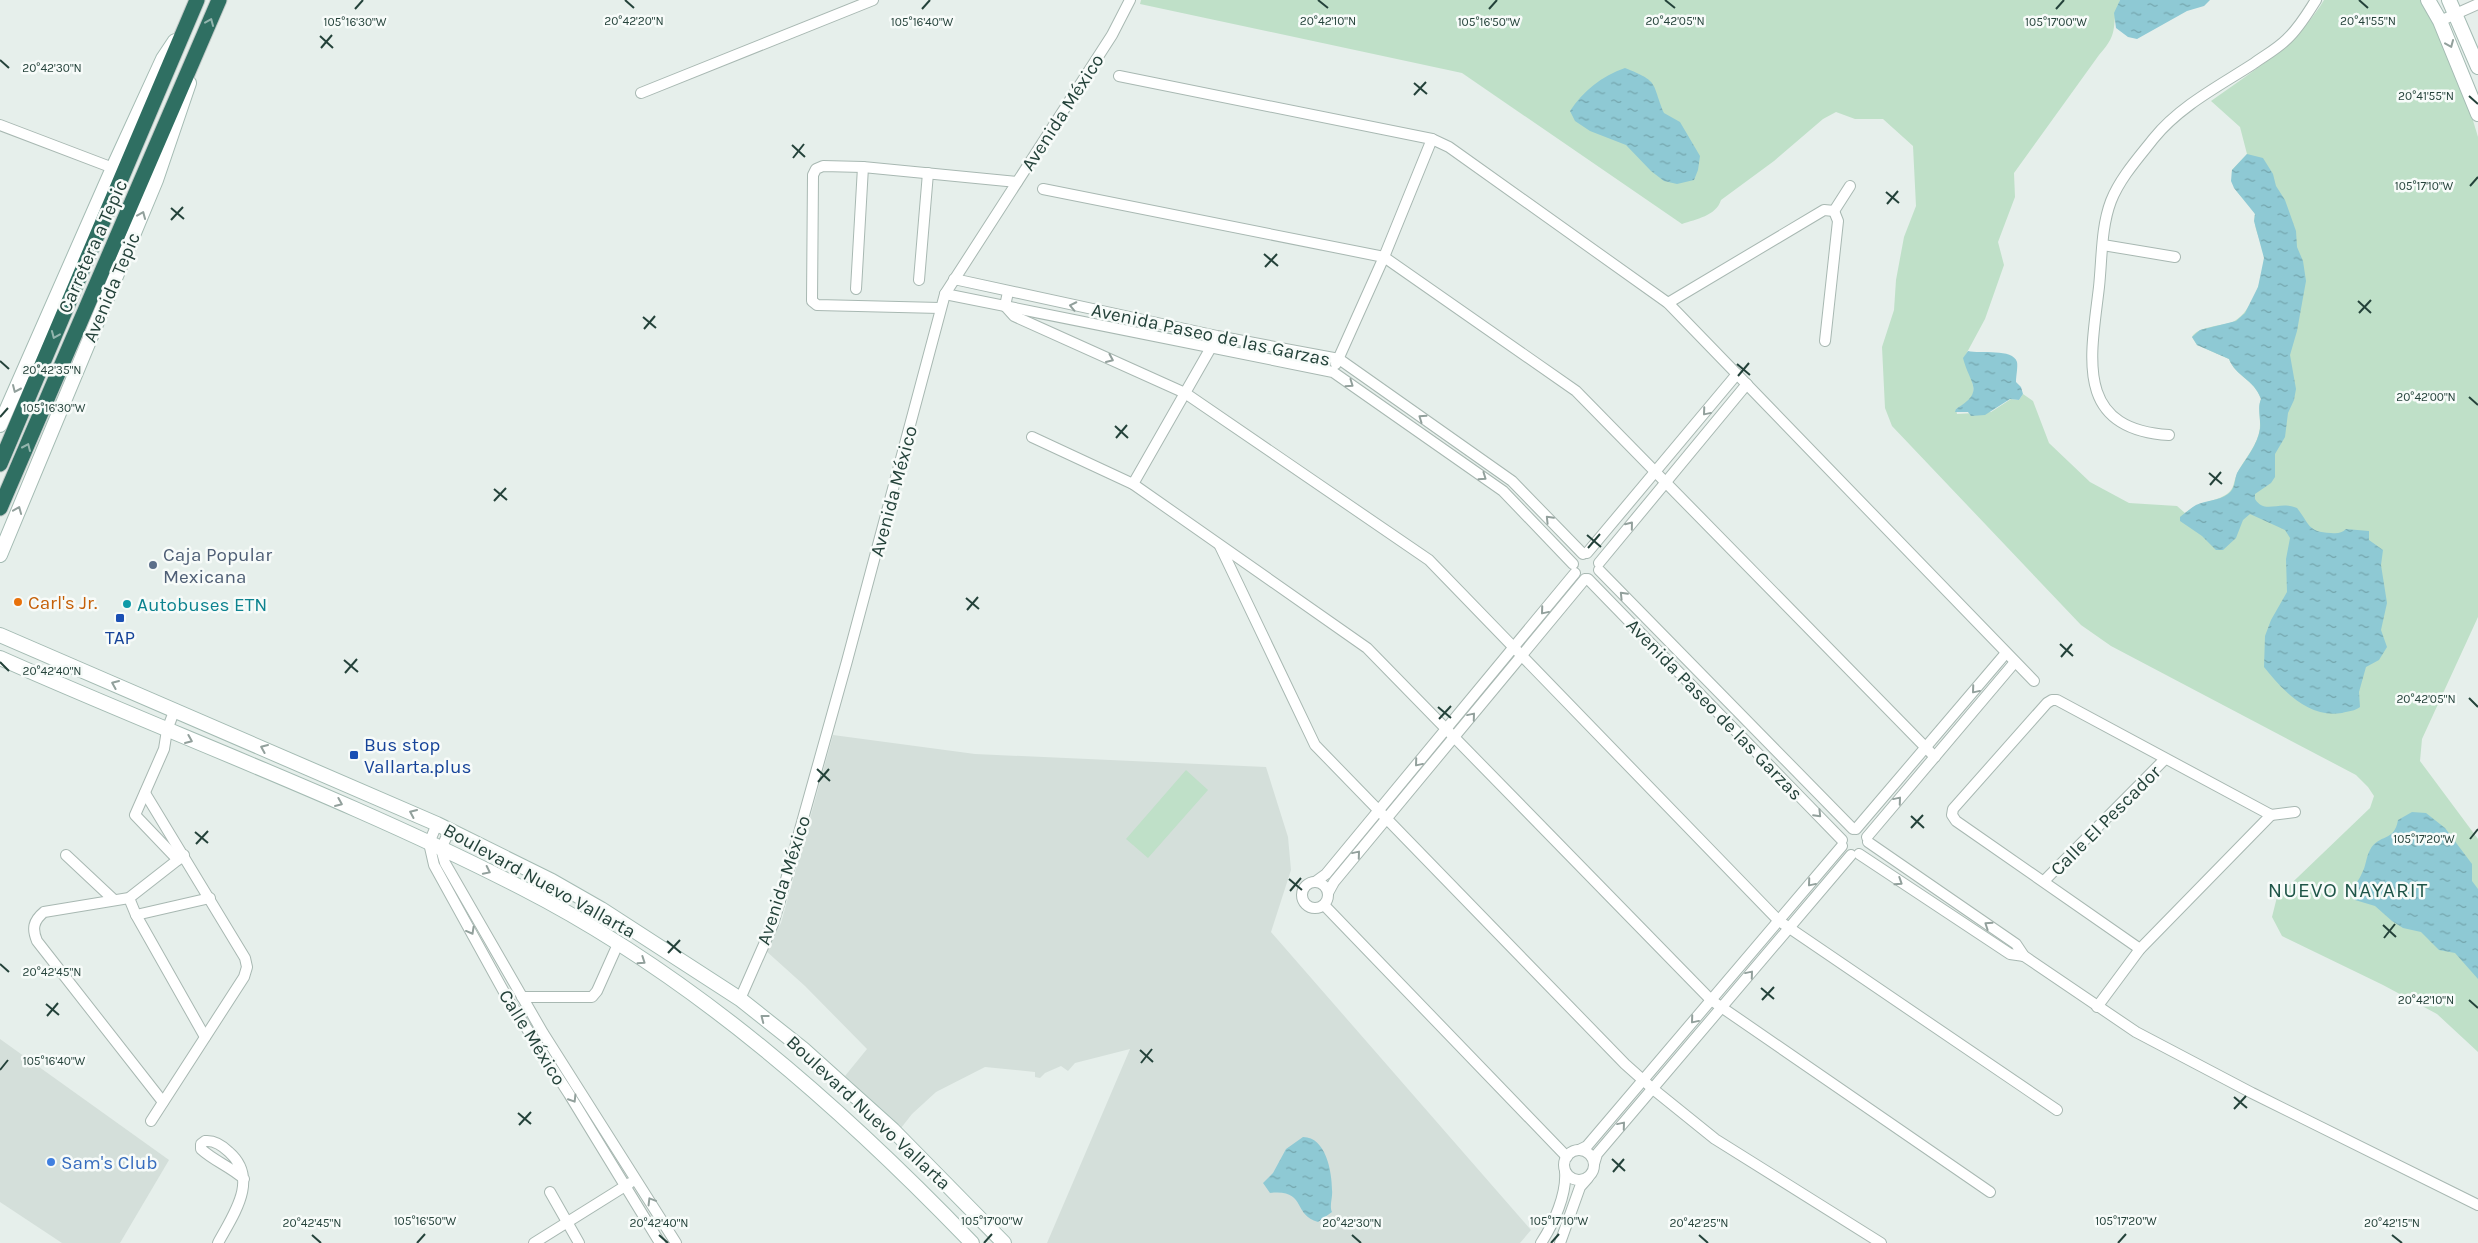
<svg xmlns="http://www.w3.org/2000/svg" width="2478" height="1243" font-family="Karla,sans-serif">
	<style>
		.built { fill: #d4dfda }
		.grass { fill: #bfe0c8 }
		.water { fill: url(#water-ripples) }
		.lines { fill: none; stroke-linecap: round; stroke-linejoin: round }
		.street-casing { stroke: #a8b8b2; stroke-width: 12 }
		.secondary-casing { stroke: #a4bbb3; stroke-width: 16 }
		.highway-casing { stroke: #c2cac8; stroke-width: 17 }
		.street { stroke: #fff; stroke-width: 10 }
		.secondary { stroke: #fff; stroke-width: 14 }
		.highway { stroke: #2f6f62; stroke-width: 15 }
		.oneway { stroke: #93b5ae }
		.oneway2 { stroke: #92a09c }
		.ticks { fill: none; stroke: #24423a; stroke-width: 2 }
		.service-dot { fill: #5c6f8a; stroke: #f7fbf9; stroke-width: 2 }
		.food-dot { fill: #e8710a; stroke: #f7fbf9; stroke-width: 2 }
		.culture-dot { fill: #0f9aa8; stroke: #f7fbf9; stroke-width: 2 }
		.transit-dot { fill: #1a4fb4; stroke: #f7fbf9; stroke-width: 2 }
		.shop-dot { fill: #3f7fe0; stroke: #f7fbf9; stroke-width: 2 }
		.labels { text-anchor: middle; stroke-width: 5; stroke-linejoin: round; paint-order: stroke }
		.street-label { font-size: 19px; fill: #24423a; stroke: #f7fbf9 }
		.service-label { font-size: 19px; fill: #4e5e75; stroke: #f7fbf9; text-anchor: start }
		.food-label { font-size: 19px; fill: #c56008; stroke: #f7fbf9; text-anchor: start }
		.culture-label { font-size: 19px; fill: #0d838f; stroke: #f7fbf9; text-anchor: start }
		.transit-label { font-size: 19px; fill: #164399; stroke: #f7fbf9 }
		.shop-label { font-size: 19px; fill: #366cbe; stroke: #f7fbf9; text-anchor: start }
		.quarter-label { font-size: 21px; letter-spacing: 1px; fill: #1f5548; stroke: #f7fbf9 }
		.ticks-label { font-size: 12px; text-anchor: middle; fill: #24423a; stroke: #f7fbf9; stroke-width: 5; stroke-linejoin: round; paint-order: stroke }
	</style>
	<defs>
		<pattern id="water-ripples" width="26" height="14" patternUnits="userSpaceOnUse" patternTransform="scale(1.25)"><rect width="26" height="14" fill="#8ec9d4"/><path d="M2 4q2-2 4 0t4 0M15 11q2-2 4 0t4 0" fill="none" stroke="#74a5ad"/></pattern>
	</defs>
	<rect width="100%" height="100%" fill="#e6efeb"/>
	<g class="built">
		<polygon points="833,735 975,754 1266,767 1288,837 1291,870 1271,932 1531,1230 1520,1243 1047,1243 1130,1049 1075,1063 1068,1071 1061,1066 1045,1073 1040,1078 1035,1077 1035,1072 985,1067 936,1092 912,1114 901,1128 845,1076 867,1049 805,986 765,950 781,923"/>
		<polygon points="0,1039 169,1160 120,1243 62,1243 0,1202"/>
	</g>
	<g class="grass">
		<path d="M1141,0H2120C2109,25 2122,30 2099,55L2014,173L2015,197L1998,242L2004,265L1985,319L1964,358C1966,369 1980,390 1970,400C1967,404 1960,406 1956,409L1957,414L1991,412L2011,399L2019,400L2023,394L2033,401L2049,443L2090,482L2129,503L2177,506L2185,513C2189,510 2194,506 2198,505C2208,501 2218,500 2227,494C2235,488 2233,482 2237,474C2244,459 2255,449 2259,433C2262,421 2257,409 2261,399C2254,379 2236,377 2229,359L2197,345L2192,337C2197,327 2219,326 2230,323C2250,317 2264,278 2264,258C2264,244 2252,229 2255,214C2246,196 2230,195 2232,170L2247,154L2240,127L2211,101C2253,71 2297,45 2324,0H2422C2447,43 2464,89 2478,137V617L2422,739L2420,761L2478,839V1052L2437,1014L2383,985L2282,936L2272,917L2277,897L2370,808L2374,796L2368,787L2356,775L2111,646L2081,625L1892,426L1885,408L1882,347L1894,310L1896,280L1904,237L1916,206L1913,146L1883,119H1855L1836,112L1823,119L1774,161L1721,200C1716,216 1696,219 1682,224L1462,73L1140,4Z"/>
		<polygon points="1186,770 1208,790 1148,858 1126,839"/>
	</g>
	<g class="water">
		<polygon points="2120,0 2210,0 2204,6 2187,11 2137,39 2128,37 2116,28 2114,13"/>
		<path d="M1625,68C1660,82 1651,82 1664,113L1680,122L1700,156L1698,170L1694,180L1677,184L1664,181L1651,171L1626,145L1590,131L1575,121L1570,111C1583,91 1602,76 1625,68Z"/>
		<path d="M2247,154L2263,158L2273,174L2276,186L2285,200L2296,231L2297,247L2303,261L2306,281L2297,331L2290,355L2296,389L2294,400L2288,413L2285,437L2275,454V477L2271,483L2255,494V499C2265,515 2279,500 2297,508C2310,524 2307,532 2331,533C2337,534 2342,533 2346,529L2369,531V540L2383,550L2381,565L2387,603L2381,630L2387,647L2379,660L2366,667L2359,692L2360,707C2355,711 2349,711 2342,713C2309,719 2282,690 2264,667L2265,636L2271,620L2287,592L2286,559L2290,538L2285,530L2250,514L2243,520L2236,538L2223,550H2216L2202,536L2180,521V517C2185,513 2191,508 2196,505C2206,500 2219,501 2228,494C2236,488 2234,480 2237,473C2246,458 2257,446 2260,429C2261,418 2257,408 2261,399C2254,379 2236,377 2229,359L2197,345L2192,337L2200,330L2236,321L2245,313L2258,287L2264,258L2254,221L2255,214L2234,188L2231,181L2232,170Z"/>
		<path d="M1968,351C1980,354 2013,348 2017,362C2018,367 2016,376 2016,382L2021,387L2023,394L2019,400L2010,399L1985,415L1971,416L1968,412H1955L1956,409C1986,391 1970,385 1963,358Z"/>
		<path d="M2412,812L2426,813L2445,828L2472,864V881L2478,889V979L2455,953L2439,950L2421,932L2403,928L2392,921L2375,906L2355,900L2352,894C2353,885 2359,881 2362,873C2366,866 2366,857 2370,850C2379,833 2394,843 2398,820Z"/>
		<path d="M1303,1137C1326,1137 1332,1172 1332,1190C1333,1197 1329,1206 1332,1212L1318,1222C1292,1215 1307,1189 1270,1193L1263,1183L1273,1173L1286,1149Z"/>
	</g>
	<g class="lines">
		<defs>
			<g id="street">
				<polyline points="2440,21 2478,4"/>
				<polyline points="1119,76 1432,139 1449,147 1668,303 2034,681"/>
				<polyline points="641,93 873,0"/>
				<polyline points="0,125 113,168"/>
				<polyline points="1043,189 1384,257 1576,391 1935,757"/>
				<polyline points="1834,211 1850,186"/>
				<polyline points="2103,245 2175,257"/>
				<polyline points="954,279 1217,336 1339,359 1512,481 1583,554"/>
				<polyline points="919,280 928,173"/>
				<polyline points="856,289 863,167"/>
				<polyline points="1008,292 1005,306 1014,316 1185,393 1429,560 1779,921 2057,1110"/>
				<polyline points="945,294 1333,372 1503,491 1573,564"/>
				<polyline points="1668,303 1824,210 1834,211"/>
				<polyline points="940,308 817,305 812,301 813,175 816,169 823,166 863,167 1017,182"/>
				<polyline points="1825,341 1838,221 1834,211"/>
				<polyline points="1336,364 1384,257 1432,139"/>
				<path d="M2169,435C2073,429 2091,356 2099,287C2102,259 2101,227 2111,201C2120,178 2139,157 2154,138C2180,106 2219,86 2253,64C2264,56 2277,49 2287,39C2299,28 2307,14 2316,0"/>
				<polyline points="1032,437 1133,484 1367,648 1711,1000 1990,1192"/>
				<polyline points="1133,484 1213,344"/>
				<polyline points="1220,546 1315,745 1625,1064 1653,1089 1715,1139 1881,1243"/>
				<polyline points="1587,553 1737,374"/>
				<polyline points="1599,563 1747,384"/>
				<polyline points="1599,570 1853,829"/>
				<polyline points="1588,579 1842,840"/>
				<polyline points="175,709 167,730 164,749 135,815 178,860"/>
				<polyline points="145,793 245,958 247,967 244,977 151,1121"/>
				<polyline points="437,824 429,843 434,865 509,1001 569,1094 660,1243"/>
				<polyline points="450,829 441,849 445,863 543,1033 676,1243"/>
				<polyline points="1856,829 2006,653"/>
				<polyline points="1867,837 2015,662"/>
				<polyline points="1868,842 2016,944 2024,956 2136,1032 2252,1093 2478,1205"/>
				<polyline points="1859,854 2010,954 2024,956"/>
				<polyline points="66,855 114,900"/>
				<polyline points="2044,881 2165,759"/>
				<polyline points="1315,882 1326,874 1575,573"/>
				<circle cx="1315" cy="895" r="13"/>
				<polyline points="1328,893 1334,882 1585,579"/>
				<polyline points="129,898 136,915 205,1037"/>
				<polyline points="1324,905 1567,1157"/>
				<polyline points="136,915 210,898"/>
				<polyline points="2140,949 1956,821 1952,815 1953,809 2047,703 2052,700 2057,700 2271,815 2295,812"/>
				<polyline points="522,997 592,997 597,991 618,944"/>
				<polyline points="740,999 773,924 780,901 847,661 945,294 1112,35 1130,0"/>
				<polyline points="2097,1007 2140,949 2271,815"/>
				<path d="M163,1102L37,941C32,929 33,921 44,912L129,898L184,855"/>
				<polyline points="1579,1150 1587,1146 1842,846"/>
				<circle cx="1579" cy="1165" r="15"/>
				<polyline points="1594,1164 1597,1154 1851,855"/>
				<polyline points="550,1192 579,1243"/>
				<path d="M218,1243C233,1215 260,1179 229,1152C222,1145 215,1140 205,1141L201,1144V1149C214,1161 231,1167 244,1179"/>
				<polyline points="534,1243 630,1183"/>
				<path d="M1541,1243C1554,1223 1567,1194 1565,1171"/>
				<polyline points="1560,1243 1580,1187 1588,1178"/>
			</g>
			<g id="secondary">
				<polyline points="2428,0 2440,21 2478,114"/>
				<polyline points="2449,0 2478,67"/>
				<polyline points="0,425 113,168 163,59 175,41"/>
				<polyline points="0,555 156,180 189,83"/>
				<polyline points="0,635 437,824 552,881 601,909 740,999 803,1049 893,1130 1004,1243"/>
				<path d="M0,658C173,735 353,801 522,888C692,975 840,1106 972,1243"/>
			</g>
			<g id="highway">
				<polyline points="0,464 197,0"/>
				<polyline points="0,508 219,0"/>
			</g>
		</defs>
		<use href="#street" class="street-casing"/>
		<use href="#secondary" class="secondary-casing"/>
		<use href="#highway" class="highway-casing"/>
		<use href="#street" class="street"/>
		<use href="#secondary" class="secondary"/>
		<use href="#highway" class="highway"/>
	</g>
	<defs><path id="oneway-chevron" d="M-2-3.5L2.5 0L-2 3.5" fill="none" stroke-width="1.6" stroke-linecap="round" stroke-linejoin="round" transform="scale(1.25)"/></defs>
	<g class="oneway">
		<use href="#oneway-chevron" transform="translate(210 22) rotate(-67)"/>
		<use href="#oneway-chevron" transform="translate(55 335) rotate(113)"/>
		<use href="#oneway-chevron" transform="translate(27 447) rotate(-66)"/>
	</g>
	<g class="oneway2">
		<use href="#oneway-chevron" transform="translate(2450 44) rotate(67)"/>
		<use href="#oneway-chevron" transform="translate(142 215) rotate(-67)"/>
		<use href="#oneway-chevron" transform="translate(1073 306) rotate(-168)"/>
		<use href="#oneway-chevron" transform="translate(1110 359) rotate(24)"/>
		<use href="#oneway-chevron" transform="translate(1350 384) rotate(35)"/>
		<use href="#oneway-chevron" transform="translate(16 389) rotate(114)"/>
		<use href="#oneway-chevron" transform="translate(1706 412) rotate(130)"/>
		<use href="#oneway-chevron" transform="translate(1422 418) rotate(-145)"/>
		<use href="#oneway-chevron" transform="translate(1483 477) rotate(35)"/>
		<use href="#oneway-chevron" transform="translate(18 510) rotate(-68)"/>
		<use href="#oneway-chevron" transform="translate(1549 519) rotate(-134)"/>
		<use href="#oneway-chevron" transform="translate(1630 525) rotate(-51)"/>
		<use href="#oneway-chevron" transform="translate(1623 595) rotate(-134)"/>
		<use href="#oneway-chevron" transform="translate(1544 611) rotate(130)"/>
		<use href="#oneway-chevron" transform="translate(115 684) rotate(-157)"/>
		<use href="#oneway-chevron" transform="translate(1975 690) rotate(130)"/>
		<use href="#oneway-chevron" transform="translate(1472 716) rotate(-50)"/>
		<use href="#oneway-chevron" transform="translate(189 740) rotate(23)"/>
		<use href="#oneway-chevron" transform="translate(264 748) rotate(-157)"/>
		<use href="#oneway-chevron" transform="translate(1418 763) rotate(130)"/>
		<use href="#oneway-chevron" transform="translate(1898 800) rotate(-50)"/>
		<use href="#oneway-chevron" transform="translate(339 803) rotate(23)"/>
		<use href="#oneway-chevron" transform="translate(413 813) rotate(-156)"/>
		<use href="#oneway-chevron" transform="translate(1818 814) rotate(46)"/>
		<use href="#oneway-chevron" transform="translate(1357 854) rotate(-50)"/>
		<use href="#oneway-chevron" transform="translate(487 871) rotate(26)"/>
		<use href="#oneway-chevron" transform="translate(1899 882) rotate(33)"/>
		<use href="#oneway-chevron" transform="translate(1811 883) rotate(130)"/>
		<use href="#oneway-chevron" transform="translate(1988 925) rotate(-146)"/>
		<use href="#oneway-chevron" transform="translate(471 931) rotate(61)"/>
		<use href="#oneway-chevron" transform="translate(642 961) rotate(34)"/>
		<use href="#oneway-chevron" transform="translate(1750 974) rotate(-50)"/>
		<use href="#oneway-chevron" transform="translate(764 1018) rotate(-142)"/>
		<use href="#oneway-chevron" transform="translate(1694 1020) rotate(130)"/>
		<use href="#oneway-chevron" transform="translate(573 1099) rotate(58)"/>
		<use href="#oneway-chevron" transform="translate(1622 1125) rotate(-50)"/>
		<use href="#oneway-chevron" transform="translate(651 1201) rotate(-121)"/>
	</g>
	<path class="ticks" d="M625,0L634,8M1318,0L1328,8M1665,0L1675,8M2359,0L2368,8M355,9L363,0M922,9L930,0M1489,9L1497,0M2056,9L2064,0M320,36L333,48M321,48L332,35M0,60L9,68M1414,83L1427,94M1414,95L1426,82M2469,96L2478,104M792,145L805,157M793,158L804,144M2470,186L2478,177M1886,192L1899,203M1887,204L1898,191M171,208L184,219M171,220L183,207M1264,254L1278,266M1265,267L1277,254M2358,301L2371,313M2359,313L2371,300M643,317L656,328M644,329L655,316M0,361L9,369M1737,364L1750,375M1738,376L1749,363M2469,397L2478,405M0,417L8,408M1115,426L1128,438M1116,438L1127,425M2209,473L2222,484M2210,485L2221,472M494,489L507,500M494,501L506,488M1587,535L1601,547M1588,548L1600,534M966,598L979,609M967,610L978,597M2060,644L2073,656M2061,657L2072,644M344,660L358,672M0,662L9,671M345,673L357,659M2469,698L2478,707M1438,707L1451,718M1439,719L1451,706M817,769L830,781M818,782L829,769M1911,816L1924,828M1911,828L1923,815M195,832L208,843M2470,839L2478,829M196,844L208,831M1289,879L1302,890M1290,891L1301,878M2383,925L2396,937M2384,938L2395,924M667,941L681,953M668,953L680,940M0,964L9,972M1761,988L1774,999M1762,1000L1774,987M2469,1000L2478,1008M46,1004L59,1015M47,1016L58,1003M1140,1050L1153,1062M1141,1063L1152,1049M0,1070L8,1060M2234,1097L2247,1108M2234,1109L2246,1096M518,1113L531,1124M519,1125L531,1112M1612,1159L1625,1171M1613,1172L1624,1159M312,1235L321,1243M659,1235L668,1243M1352,1235L1361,1243M1699,1235L1708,1243M2392,1235L2402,1243M417,1243L425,1234M984,1243L992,1234M1551,1243L1559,1234M2118,1243L2126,1234"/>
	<circle class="service-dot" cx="153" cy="565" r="5"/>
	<circle class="food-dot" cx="18" cy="602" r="5"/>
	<circle class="culture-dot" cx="127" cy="604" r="5"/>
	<g class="transit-dot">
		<rect x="115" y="613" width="10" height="10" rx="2.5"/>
		<rect x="349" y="750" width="10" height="10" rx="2.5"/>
	</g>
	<circle class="shop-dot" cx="51" cy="1162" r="5"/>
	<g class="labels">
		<g class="street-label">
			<text transform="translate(1062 112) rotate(-57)" y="7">Avenida México</text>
			<text transform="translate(92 246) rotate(-66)" y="7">Carretera a Tepic</text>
			<text transform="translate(111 287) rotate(-67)" y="7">Avenida Tepic</text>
			<text transform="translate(1211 334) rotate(12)" y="7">Avenida Paseo de las Garzas</text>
			<text transform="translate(893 491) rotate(-75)" y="7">Avenida México</text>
			<text transform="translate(1715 709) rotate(46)" y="7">Avenida Paseo de las Garzas</text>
			<text transform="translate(2105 820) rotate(-45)" y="7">Calle El Pescador</text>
			<text transform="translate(540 880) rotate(29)" y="7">Boulevard Nuevo Vallarta</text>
			<text transform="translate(783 880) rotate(-72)" y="7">Avenida México</text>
			<text transform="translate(533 1037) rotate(58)" y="7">Calle México</text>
			<text transform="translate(869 1112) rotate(43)" y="7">Boulevard Nuevo Vallarta</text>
		</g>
		<g class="service-label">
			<text x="163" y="561">Caja Popular<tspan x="163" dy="22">Mexicana</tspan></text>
		</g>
		<g class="food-label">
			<text x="28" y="609">Carl's Jr.</text>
		</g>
		<g class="culture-label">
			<text x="137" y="611">Autobuses ETN</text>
		</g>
		<g class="transit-label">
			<text x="120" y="644">TAP</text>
			<text x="364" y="751" text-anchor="start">Bus stop<tspan x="364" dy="22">Vallarta.plus</tspan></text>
		</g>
		<g class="shop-label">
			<text x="61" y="1169">Sam's Club</text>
		</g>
		<g class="quarter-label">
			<text x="2348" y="897">NUEVO NAYARIT</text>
		</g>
	</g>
	<g class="ticks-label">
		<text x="2368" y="25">20°41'55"N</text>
		<text x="634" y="25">20°42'20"N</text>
		<text x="1328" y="25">20°42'10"N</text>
		<text x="1675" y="25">20°42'05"N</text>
		<text x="355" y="26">105°16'30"W</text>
		<text x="922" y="26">105°16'40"W</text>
		<text x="1489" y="26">105°16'50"W</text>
		<text x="2056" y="26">105°17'00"W</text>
		<text x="52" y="72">20°42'30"N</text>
		<text x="2426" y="100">20°41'55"N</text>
		<text x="2424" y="190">105°17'10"W</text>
		<text x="52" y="374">20°42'35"N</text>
		<text x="2426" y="401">20°42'00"N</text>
		<text x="54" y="412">105°16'30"W</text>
		<text x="52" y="675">20°42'40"N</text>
		<text x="2426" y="703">20°42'05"N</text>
		<text x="2424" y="843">105°17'20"W</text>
		<text x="52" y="976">20°42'45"N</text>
		<text x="2426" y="1004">20°42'10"N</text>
		<text x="54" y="1065">105°16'40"W</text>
		<text x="425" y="1225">105°16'50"W</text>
		<text x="992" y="1225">105°17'00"W</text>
		<text x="1559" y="1225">105°17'10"W</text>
		<text x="2126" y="1225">105°17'20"W</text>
		<text x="312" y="1227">20°42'45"N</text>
		<text x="659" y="1227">20°42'40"N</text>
		<text x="1352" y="1227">20°42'30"N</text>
		<text x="1699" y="1227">20°42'25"N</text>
		<text x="2392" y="1227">20°42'15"N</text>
	</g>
</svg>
